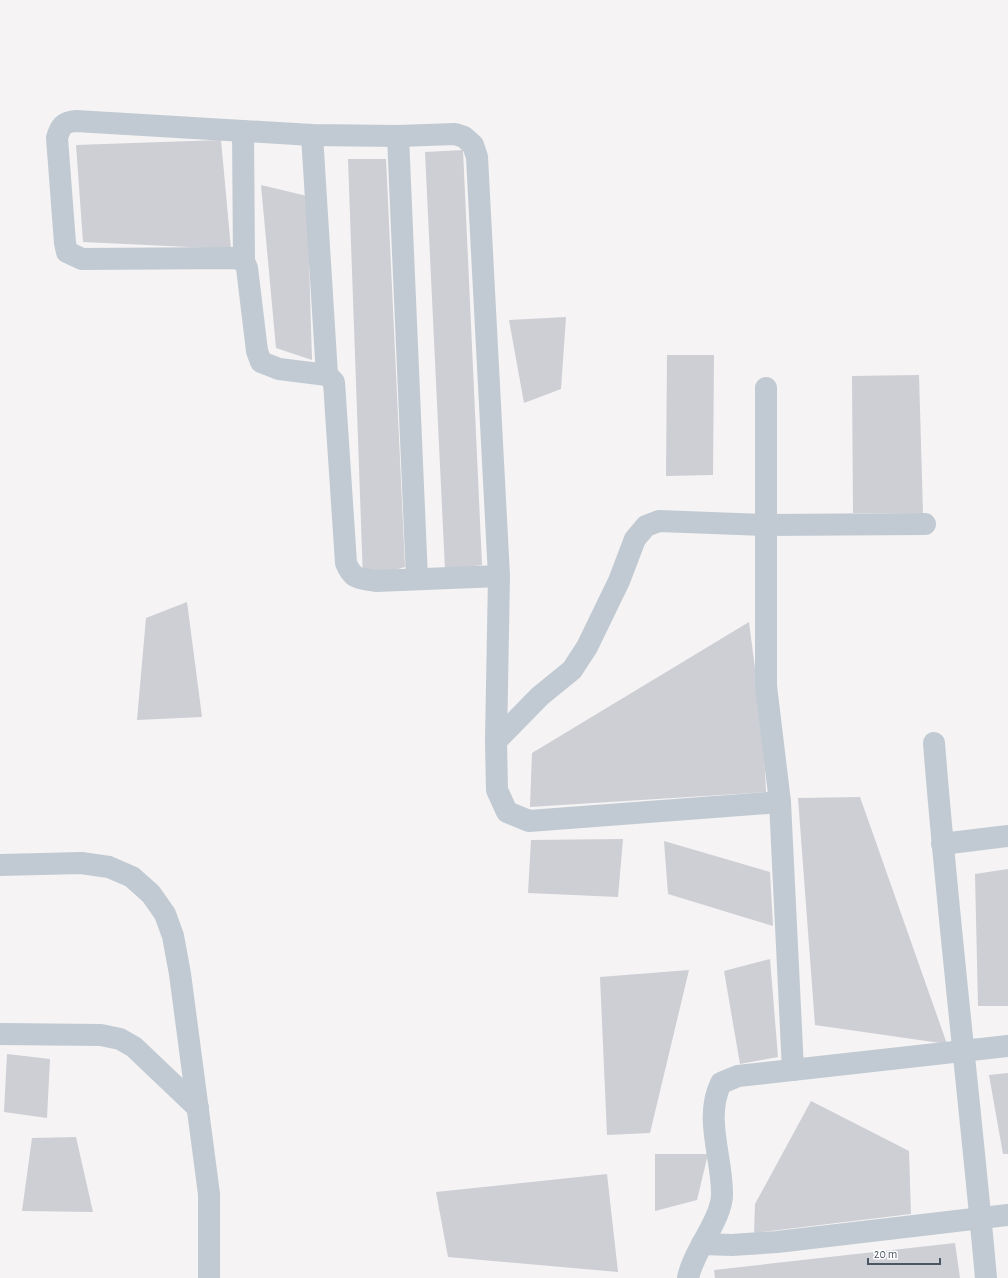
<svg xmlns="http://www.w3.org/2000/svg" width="1008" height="1278" font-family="'Alegreya Sans',sans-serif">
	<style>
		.building { fill: #cdcfd5 }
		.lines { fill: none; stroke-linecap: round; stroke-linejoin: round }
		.street { stroke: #c1cad2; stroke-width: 22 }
	</style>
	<rect width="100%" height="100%" fill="#f5f3f3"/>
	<g class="building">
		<polygon points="221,140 231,249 83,242 76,145"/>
		<polygon points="463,150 482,565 445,570 425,152"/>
		<polygon points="348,159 386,159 405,567 363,579"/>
		<polygon points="261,185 307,196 312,360 276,348"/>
		<polygon points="566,317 561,389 524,403 509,320"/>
		<polygon points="667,355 714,355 713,475 666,476"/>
		<polygon points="919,375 923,513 853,513 852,376"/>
		<polygon points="187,602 202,717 137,720 146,618"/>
		<polygon points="749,622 763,730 766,792 530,807 532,753"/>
		<polygon points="860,797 947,1044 815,1025 798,798"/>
		<polygon points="623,839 618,897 528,893 531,840"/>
		<polygon points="664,841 770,872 773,926 668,894"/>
		<polygon points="1008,869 1008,1006 978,1006 975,874"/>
		<polygon points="770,959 778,1057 740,1064 724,971"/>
		<polygon points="689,970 650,1133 607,1135 600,977"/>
		<polygon points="7,1054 50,1059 47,1118 4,1112"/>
		<polygon points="1008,1073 1008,1154 1003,1154 989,1075"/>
		<polygon points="811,1101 909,1151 911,1214 754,1233 755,1204"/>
		<polygon points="76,1137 93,1212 22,1211 32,1138"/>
		<polygon points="655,1154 708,1154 697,1200 655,1211"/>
		<polygon points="607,1174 618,1272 448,1257 436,1192"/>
		<polygon points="955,1243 960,1278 715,1278 714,1270"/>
	</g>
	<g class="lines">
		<g class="street">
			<polyline points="243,131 244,261"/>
			<polyline points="312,135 327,375"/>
			<polyline points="398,136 417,579"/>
			<polyline points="766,388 766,686 780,802 793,1070"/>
			<path d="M496,741L499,576L477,157L473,145L464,137L455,134L398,136L312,135L76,121C63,122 60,127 57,138L65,243L67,252L82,259L235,258L244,261L247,268L257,351L261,362L279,369L327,375L334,382L346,563C353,580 359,578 376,581L499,576"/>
			<path d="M934,743C948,922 970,1100 986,1278"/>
			<polyline points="780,802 529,821 507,812 497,790 496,741 540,696 572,670 587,647 619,581 635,539 646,526 659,521 765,525 925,524"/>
			<polyline points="942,844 1008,836"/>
			<polyline points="0,865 81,863 109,867 132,877 151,894 165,914 173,936 180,974 209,1194 209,1278"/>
			<polyline points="0,1034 101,1035 120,1039 134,1047 198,1108"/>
			<polyline points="702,1244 732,1245 777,1242 1008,1215"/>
			<path d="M688,1278C693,1251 723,1218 722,1193C722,1156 704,1118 721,1083L738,1076L1008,1046"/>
		</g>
	</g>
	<path d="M868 1258v6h72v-6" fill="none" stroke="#4a5661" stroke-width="2"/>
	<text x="874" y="1258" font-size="12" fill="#4a5661" stroke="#ffffff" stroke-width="3" paint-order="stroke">20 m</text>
</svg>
